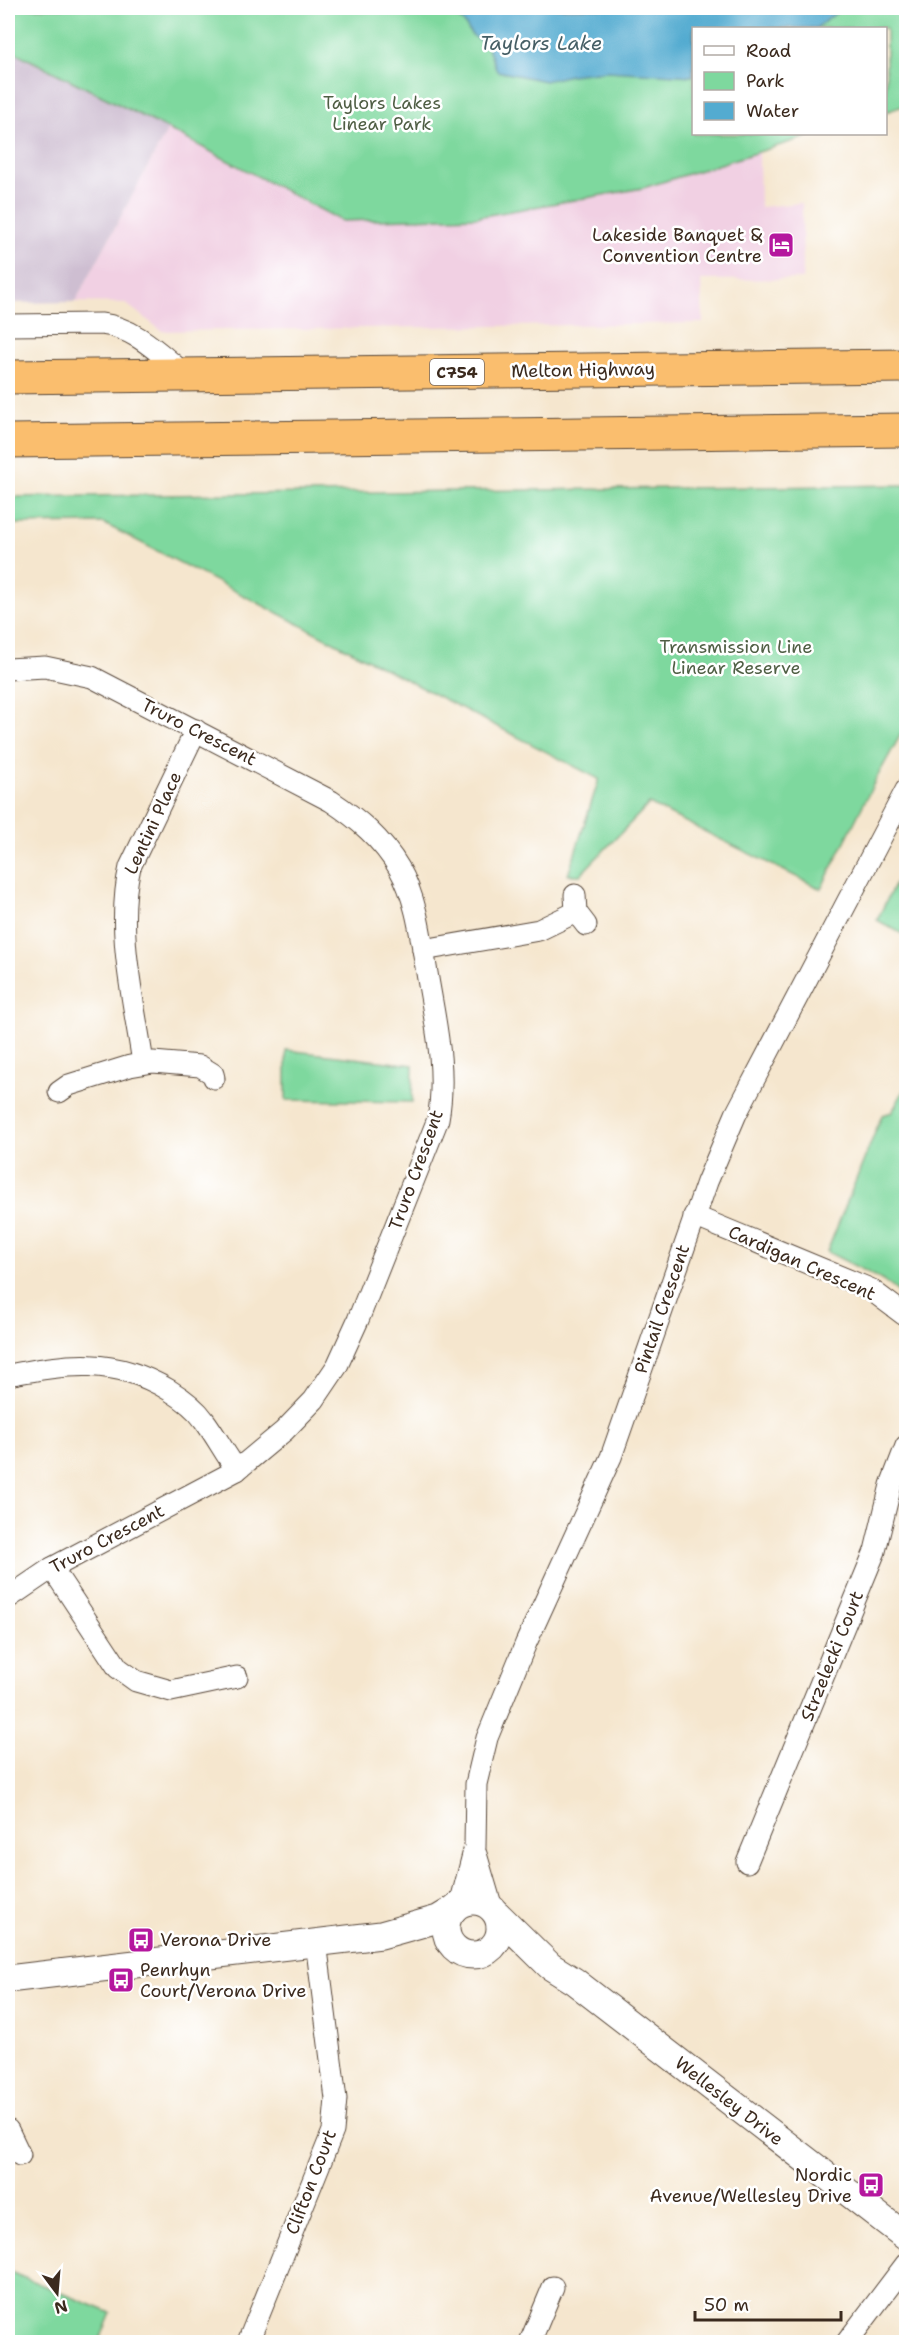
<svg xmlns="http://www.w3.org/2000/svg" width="914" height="2350" font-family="'Shantell Sans',sans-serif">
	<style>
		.built { fill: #f1d0e3 }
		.industrial { fill: #cebed1 }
		.green { fill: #7ed89e; stroke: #5c815e; stroke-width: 1.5 }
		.water { fill: #53abd0; stroke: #476a77; stroke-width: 1.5 }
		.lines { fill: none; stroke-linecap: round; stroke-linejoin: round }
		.minor-casing { stroke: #574638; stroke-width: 23 }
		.tertiary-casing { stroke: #574638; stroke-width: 29 }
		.trunk-casing { stroke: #574638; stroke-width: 35 }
		.minor { stroke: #fff; stroke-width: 21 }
		.tertiary { stroke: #fff; stroke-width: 27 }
		.trunk { stroke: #fabe6e; stroke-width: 33 }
		.labels { text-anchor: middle; stroke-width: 5; stroke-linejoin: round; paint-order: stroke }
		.shield { fill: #fff; stroke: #766a62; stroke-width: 1.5 }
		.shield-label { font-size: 16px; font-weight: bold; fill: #3b2a1e }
		.park-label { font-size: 18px; fill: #4f5e44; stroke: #fff }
		.poi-label { font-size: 18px; fill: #3b2a1e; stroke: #fff; text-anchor: end }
		.street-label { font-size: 18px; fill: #3b2a1e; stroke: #fff }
		.water-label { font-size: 20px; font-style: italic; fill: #455e65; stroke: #fff }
	</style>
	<rect width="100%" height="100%" fill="#fff"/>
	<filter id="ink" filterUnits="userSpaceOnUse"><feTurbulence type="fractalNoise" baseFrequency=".0167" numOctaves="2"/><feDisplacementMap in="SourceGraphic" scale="12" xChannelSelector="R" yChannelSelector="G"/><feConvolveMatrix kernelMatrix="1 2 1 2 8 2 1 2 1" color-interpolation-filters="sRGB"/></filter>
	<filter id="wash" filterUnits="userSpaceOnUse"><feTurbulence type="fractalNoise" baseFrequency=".008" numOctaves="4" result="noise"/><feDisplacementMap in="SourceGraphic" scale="24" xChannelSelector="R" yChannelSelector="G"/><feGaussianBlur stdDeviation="1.35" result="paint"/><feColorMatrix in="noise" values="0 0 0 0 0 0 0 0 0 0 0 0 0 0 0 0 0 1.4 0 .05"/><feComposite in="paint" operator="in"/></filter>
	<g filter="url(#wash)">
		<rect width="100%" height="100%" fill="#f5e6ce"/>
		<polygon class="built" points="168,129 342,221 643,188 759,151 760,207 802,203 803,279 701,280 703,323 162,331 125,303 75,302"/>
		<polygon class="industrial" points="8,49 168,129 75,302 8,303"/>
		<g class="green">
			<polygon points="8,8 906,8 906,105 886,112 886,28 694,28 694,134 816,134 643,188 477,217 342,221 168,129 8,49"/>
			<polygon points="906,485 906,725 876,779 821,889 649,804 580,875 568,875 599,779 103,523 8,524 8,497"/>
			<polygon points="906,861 906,936 877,920"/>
			<polygon points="286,1050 413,1065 412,1102 286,1100"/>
			<polygon points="906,1086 906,1298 883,1280 827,1252 882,1115 892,1112"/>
			<polygon points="8,2271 111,2313 99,2342 8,2342"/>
		</g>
		<polygon class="water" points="439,8 843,8 816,28 694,28 693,76 606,71 571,75 545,81 497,71 487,46 471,34 463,21"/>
	</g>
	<g filter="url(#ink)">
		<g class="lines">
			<defs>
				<g id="minor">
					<path d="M8,325L101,324C135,327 161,355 186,375"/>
					<path d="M8,669L45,667L92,677L331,801C358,819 382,839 399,868C417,899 421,938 427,973C435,1022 447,1069 438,1119L358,1320L337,1366L314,1400L284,1431L237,1470L52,1568L8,1598"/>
					<polyline points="575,895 576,912 586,925"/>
					<polyline points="423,950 539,930 576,912"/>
					<path d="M143,1063C134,1000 115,930 130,867L196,730"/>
					<polyline points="59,1092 69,1085 130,1066 153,1062 200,1066 213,1074 214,1078"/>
					<polyline points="694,1216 870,1289 906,1316"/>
					<path d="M8,1375C68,1364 113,1356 169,1390C182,1398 195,1407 204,1420C216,1436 225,1454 237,1470"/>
					<polyline points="52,1568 118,1668 136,1681 171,1691 237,1677"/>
					<polyline points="476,1854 492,1908"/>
					<polyline points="747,1862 875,1551 891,1485 906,1446"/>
					<polyline points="460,1905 475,1847 476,1784 487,1738 526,1643 611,1457 707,1182 736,1114 906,790"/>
					<polyline points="8,2130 20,2155"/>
					<polyline points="248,2342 333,2131 336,2099 316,1942"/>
					<polyline points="530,2342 553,2287"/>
					<polyline points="847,2342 906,2264"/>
				</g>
				<g id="tertiary">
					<circle cx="473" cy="1928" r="27"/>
					<polyline points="497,1914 550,1966 574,1981 906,2237"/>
					<polyline points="8,1979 381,1935 438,1919 453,1910"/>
				</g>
				<g id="trunk">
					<polyline points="8,377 906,366"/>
					<polyline points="8,441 906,430"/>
				</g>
			</defs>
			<use href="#minor" class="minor-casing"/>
			<use href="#tertiary" class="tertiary-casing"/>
			<use href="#trunk" class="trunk-casing"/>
			<use href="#minor" class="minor"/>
			<use href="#tertiary" class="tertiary"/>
			<use href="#trunk" class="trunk"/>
		</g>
	</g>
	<defs>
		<symbol id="hotel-square" viewBox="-11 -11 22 22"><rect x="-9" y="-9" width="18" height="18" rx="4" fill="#b5179e" stroke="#fff"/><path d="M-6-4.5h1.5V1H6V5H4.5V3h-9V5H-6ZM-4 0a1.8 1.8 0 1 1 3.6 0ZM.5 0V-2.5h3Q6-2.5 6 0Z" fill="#fff"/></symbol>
		<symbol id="bus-square" viewBox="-11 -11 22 22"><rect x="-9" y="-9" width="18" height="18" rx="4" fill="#b5179e" stroke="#fff"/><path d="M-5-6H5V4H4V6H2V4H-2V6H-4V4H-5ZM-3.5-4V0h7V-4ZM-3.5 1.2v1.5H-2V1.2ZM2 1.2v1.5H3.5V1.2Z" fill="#fff"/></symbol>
	</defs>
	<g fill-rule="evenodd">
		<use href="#hotel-square" x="766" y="230" width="30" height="30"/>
		<use href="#bus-square" x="126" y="1925" width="30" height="30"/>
		<use href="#bus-square" x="106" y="1965" width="30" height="30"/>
		<use href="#bus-square" x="856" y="2170" width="30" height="30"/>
	</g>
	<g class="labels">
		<rect class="shield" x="430" y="359" width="54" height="26" rx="4.5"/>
		<g class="shield-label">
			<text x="457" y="378">C754</text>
		</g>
		<g class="park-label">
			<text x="382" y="109">Taylors Lakes<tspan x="382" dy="21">Linear Park</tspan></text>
			<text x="736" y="653">Transmission Line<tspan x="736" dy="21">Linear Reserve</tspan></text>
		</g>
		<g class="poi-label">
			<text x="762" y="241">Lakeside Banquet &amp;<tspan x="762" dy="21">Convention Centre</tspan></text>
			<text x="160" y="1946" text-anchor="start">Verona Drive</text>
			<text x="140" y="1976" text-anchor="start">Penrhyn<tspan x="140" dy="21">Court/Verona Drive</tspan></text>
			<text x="852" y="2181">Nordic<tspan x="852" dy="21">Avenue/Wellesley Drive</tspan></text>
		</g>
		<g class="street-label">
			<text transform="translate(583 370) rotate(-1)" y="6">Melton Highway</text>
			<text transform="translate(199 732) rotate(27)" y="6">Truro Crescent</text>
			<text transform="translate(153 823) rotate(-65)" y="6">Lentini Place</text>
			<text transform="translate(416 1170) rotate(-70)" y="6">Truro Crescent</text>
			<text transform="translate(802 1263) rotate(24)" y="6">Cardigan Crescent</text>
			<text transform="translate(662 1309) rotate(-71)" y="6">Pintail Crescent</text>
			<text transform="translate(107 1539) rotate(-28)" y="6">Truro Crescent</text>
			<text transform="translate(832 1656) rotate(-68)" y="6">Strzelecki Court</text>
			<text transform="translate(729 2101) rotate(38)" y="6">Wellesley Drive</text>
			<text transform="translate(311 2182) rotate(-69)" y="6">Clifton Court</text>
		</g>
		<g class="water-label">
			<text x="541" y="50">Taylors Lake</text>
		</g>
	</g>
	<rect width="914" height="2350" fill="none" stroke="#fff" stroke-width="30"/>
	<rect x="692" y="27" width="195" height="108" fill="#ffffff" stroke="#b1aaa5" stroke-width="1.5"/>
	<rect x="704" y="46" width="30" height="9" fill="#ffffff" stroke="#b1aaa5" stroke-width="1.5"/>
	<text x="746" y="57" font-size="18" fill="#3b2a1e">Road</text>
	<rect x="704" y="72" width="30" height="18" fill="#7ed89e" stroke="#b1aaa5" stroke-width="1.5"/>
	<text x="746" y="87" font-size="18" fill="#3b2a1e">Park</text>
	<rect x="704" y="102" width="30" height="18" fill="#53abd0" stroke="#b1aaa5" stroke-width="1.5"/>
	<text x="746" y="117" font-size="18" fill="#3b2a1e">Water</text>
	<g transform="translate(57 2293) rotate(164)" stroke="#ffffff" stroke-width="4.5" paint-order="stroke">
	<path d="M0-4.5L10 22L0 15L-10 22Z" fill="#3b2a1e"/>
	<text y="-9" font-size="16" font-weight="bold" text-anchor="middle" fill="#3b2a1e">N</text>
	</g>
	<path d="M695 2311v9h146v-9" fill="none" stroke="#3b2a1e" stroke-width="3"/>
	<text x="704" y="2311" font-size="18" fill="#3b2a1e" stroke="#ffffff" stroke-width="4.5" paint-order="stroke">50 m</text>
</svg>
